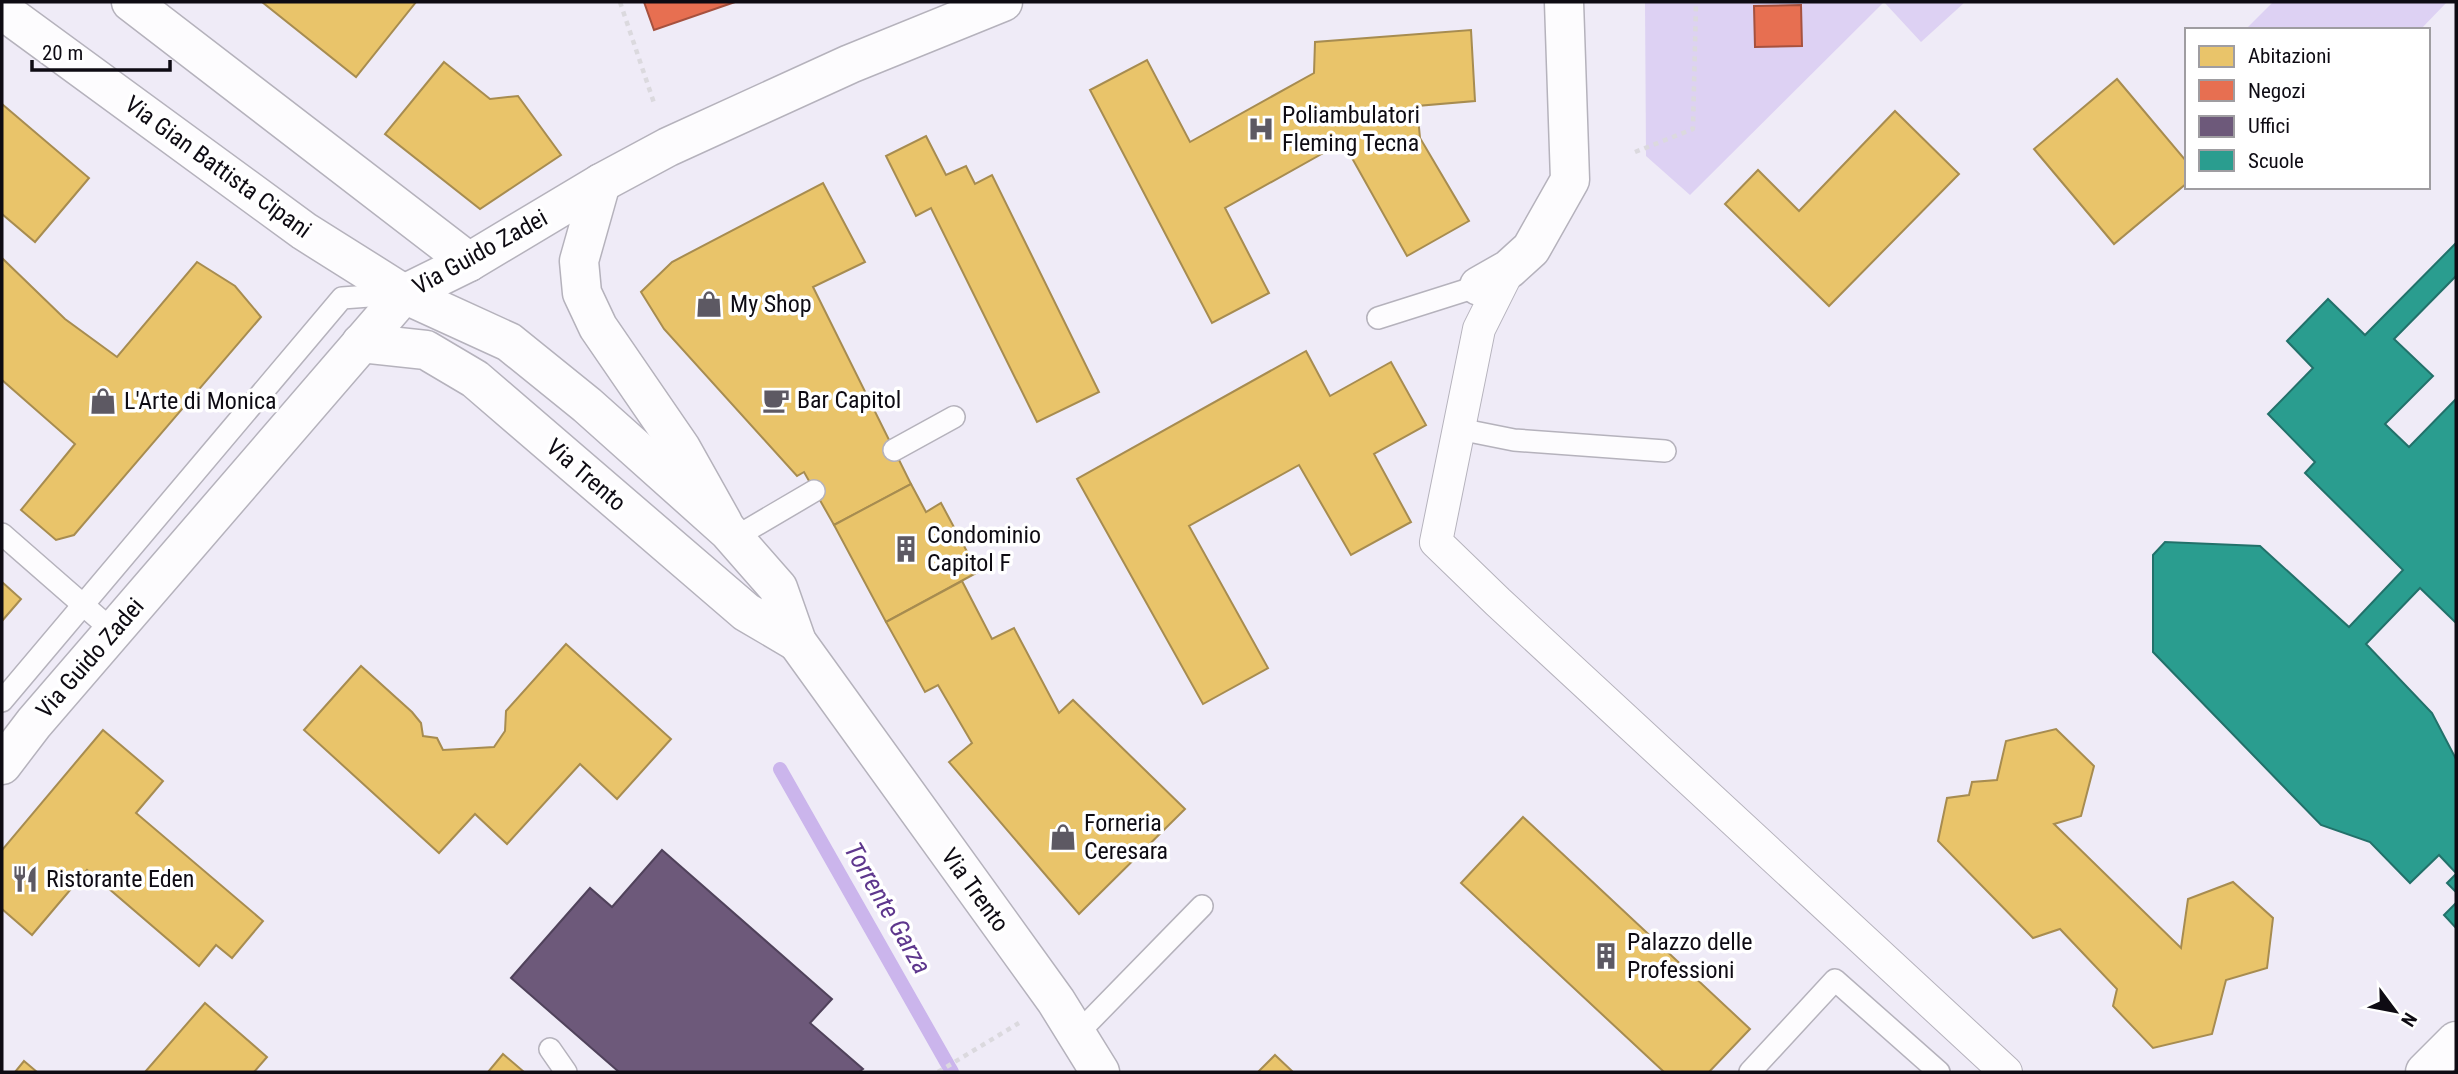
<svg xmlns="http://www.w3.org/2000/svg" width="2458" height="1074" font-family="'Roboto Condensed',sans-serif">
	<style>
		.green { fill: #ddd1f3 }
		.homes { fill: #e9c46a; stroke: #a78c50; stroke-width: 2 }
		.shops { fill: #e76f51; stroke: #a6513e; stroke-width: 2 }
		.offices { fill: #6d597a; stroke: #50425b; stroke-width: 2 }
		.schools { fill: #2a9d8f; stroke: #22716a; stroke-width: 2 }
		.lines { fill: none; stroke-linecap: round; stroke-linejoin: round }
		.stream { stroke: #cbb5ec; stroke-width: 14 }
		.service-casing { stroke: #b5b2bc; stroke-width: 24 }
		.pedestrian-casing { stroke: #b5b2bc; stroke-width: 34 }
		.minor-casing { stroke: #b5b2bc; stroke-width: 41 }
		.tertiary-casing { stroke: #b5b2bc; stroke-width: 41 }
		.secondary-casing { stroke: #b5b2bc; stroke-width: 41 }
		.path { stroke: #dbd9de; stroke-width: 4.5; stroke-dasharray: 5 5; stroke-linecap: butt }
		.service { stroke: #fdfcfe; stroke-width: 21 }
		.pedestrian { stroke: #fdfcfe; stroke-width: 32 }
		.minor { stroke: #fdfcfe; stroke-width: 38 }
		.tertiary { stroke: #fdfcfe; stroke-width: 38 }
		.secondary { stroke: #fdfcfe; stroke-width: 38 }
		.labels { text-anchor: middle; stroke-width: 7; stroke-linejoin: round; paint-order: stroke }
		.poi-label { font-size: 24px; fill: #0e0b13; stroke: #fff; text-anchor: start }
		.street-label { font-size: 24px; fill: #0e0b13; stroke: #fff }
		.water-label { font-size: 26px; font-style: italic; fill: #5e378d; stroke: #fff }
	</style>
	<rect width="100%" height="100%" fill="#efebf7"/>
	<g class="green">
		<polygon points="1645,2 1884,2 1690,195 1646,156"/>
		<polygon points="1884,2 1965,2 1921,42"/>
		<polygon points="2273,2 2447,2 2420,30 2245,30"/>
	</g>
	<g class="homes">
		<polygon points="262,2 416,2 356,77"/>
		<polygon points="1471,30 1475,101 1417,106 1420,138 1469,221 1407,256 1343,142 1225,208 1269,293 1212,323 1090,90 1147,60 1190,142 1314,73 1315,42"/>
		<polygon points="444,62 490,99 518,96 561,155 480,209 385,134"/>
		<polygon points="2117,79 2187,162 2187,183 2114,244 2034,149"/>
		<polygon points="2,104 89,178 35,242 2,214"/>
		<polygon points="1895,111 1959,174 1829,306 1725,204 1758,170 1799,211"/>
		<polygon points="926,136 946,175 966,166 975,184 992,175 1099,392 1037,422 931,208 916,216 886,156"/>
		<polygon points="823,183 865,262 813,287 911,484 834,525 804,472 797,476 664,329 641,292 672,262"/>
		<polygon points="2,258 65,319 117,357 197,262 235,286 261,317 74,535 56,540 21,510 75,444 2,380"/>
		<polygon points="1306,351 1330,396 1391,362 1426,425 1374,454 1411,522 1351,555 1299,465 1189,526 1268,668 1203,704 1077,479"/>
		<polygon points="911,484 926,512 941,503 978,572 886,622 834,525"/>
		<polygon points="962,581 992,639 1014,628 1059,713 1073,700 1185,809 1079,914 949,762 972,743 938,685 925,692 886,622"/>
		<polygon points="2,582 21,599 2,621"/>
		<polygon points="566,644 671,739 617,799 580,764 507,844 475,814 439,853 304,730 361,666 412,712 421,723 423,736 437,738 443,750 494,747 505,731 506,711"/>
		<polygon points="2056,729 2094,766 2081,816 2054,824 2181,948 2188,899 2233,882 2273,918 2267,968 2226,980 2212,1034 2153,1048 2113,1006 2117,989 2060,929 2033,938 1938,841 1947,798 1969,795 1972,782 1997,780 2006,741"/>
		<polygon points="103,730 163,781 136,813 263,921 232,958 216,945 199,966 87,870 32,935 2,909 2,850"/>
		<polygon points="1523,817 1750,1029 1709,1072 1664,1072 1461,883"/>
		<polygon points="205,1003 267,1057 254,1072 145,1072"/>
		<polygon points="503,1054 524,1072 488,1072"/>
		<polygon points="1275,1055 1293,1072 1258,1072"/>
		<polygon points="24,1061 37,1072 15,1072"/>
	</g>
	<g class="shops">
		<polygon points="644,2 735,2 654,30"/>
		<polygon points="1801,5 1802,46 1755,47 1754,6"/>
	</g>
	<polygon class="offices" points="662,850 832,999 810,1023 863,1069 859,1072 619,1072 511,978 590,888 612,907"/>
	<g class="schools">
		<polygon points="2456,243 2456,276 2394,339 2433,376 2385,424 2409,447 2456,399 2456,623 2420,588 2366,644 2432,713 2456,759 2456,873 2439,855 2410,883 2370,842 2321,825 2153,652 2153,555 2165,542 2260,546 2349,627 2403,570 2305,473 2315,462 2268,414 2313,368 2287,341 2328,299 2365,335"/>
		<polygon points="2456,874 2456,892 2447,883"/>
		<polygon points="2456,903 2456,928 2444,915"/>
	</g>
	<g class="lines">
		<polyline class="stream" points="780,769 952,1072"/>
		<defs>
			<g id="service">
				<polyline points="1378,318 1479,286"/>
				<polyline points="1459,429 1514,440 1665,451"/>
				<polyline points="894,450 954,417"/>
				<polyline points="2,534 113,631"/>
				<polyline points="734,538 814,491"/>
				<polyline points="2,701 342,298 397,294"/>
				<polyline points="1077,1034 1202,906"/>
				<polyline points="550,1049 566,1072"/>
				<polyline points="1750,1072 1835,980 1939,1072"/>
			</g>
			<polyline id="pedestrian" points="1509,269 1479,329 1436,542 1498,602 2006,1072"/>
			<g id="minor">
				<polyline points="131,2 469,262"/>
				<polyline points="1479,286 1509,269 1531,249 1570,180 1564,2"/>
				<polyline points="404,294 469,262 601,183 668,147 850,64 1003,2"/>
			</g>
			<g id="tertiary">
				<polyline points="601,183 579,261 582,293 598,327 681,448 723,523"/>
				<polyline points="2,765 34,723 404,294"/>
			</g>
			<g id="secondary">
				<polyline points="2,10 304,231 404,294 509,342 587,405 728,531 778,588 797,642 1056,1001 1100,1072"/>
				<polyline points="361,343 426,350 475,379 746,612 797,642"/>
				<polyline points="2425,1072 2456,1041"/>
			</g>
		</defs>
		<use href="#service" class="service-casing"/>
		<use href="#pedestrian" class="pedestrian-casing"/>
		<use href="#minor" class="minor-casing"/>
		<use href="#tertiary" class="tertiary-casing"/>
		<use href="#secondary" class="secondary-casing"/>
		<g class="path">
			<polyline points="620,2 655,106"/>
			<polyline points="1635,152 1693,129 1696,2"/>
			<polyline points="938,1072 1019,1023"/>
		</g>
		<use href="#service" class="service"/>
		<use href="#pedestrian" class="pedestrian"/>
		<use href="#minor" class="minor"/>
		<use href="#tertiary" class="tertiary"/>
		<use href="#secondary" class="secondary"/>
	</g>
	<defs>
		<symbol id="hospital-bare" viewBox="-9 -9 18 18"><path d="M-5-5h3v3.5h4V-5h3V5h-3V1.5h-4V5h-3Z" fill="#5d5963" stroke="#fff" stroke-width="2.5" paint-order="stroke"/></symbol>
		<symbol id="shop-bare" viewBox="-9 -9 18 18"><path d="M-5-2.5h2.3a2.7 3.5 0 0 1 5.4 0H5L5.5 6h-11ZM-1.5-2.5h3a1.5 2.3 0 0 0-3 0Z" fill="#5d5963" stroke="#fff" stroke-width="2.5" paint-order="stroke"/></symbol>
		<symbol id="cafe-bare" viewBox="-9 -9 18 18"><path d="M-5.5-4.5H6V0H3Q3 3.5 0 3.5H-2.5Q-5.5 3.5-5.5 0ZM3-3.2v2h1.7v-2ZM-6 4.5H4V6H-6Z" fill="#5d5963" stroke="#fff" stroke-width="2.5" paint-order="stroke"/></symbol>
		<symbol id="building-bare" viewBox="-9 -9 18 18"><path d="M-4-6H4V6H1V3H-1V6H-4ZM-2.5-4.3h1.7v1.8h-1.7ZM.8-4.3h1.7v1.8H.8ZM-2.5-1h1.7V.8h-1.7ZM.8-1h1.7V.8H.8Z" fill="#5d5963" stroke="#fff" stroke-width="2.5" paint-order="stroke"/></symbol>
		<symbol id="restaurant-bare" viewBox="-9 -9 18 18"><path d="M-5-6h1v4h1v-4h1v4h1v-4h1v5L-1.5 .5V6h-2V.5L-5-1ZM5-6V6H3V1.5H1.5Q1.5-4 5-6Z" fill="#5d5963" stroke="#fff" stroke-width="2.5" paint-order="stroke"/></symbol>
	</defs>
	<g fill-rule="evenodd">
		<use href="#hospital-bare" x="1242" y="110" width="38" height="38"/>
		<use href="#shop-bare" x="690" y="285" width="38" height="38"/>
		<use href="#cafe-bare" x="757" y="381" width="38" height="38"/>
		<use href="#shop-bare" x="84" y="382" width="38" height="38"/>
		<use href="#building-bare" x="887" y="530" width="38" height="38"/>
		<use href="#shop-bare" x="1044" y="818" width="38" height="38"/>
		<use href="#restaurant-bare" x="6" y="860" width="38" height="38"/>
		<use href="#building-bare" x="1587" y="937" width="38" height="38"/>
	</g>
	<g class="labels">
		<g class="poi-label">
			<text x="1282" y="123">Poliambulatori<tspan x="1282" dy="28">Fleming Tecna</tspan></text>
			<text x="730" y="312">My Shop</text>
			<text x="797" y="408">Bar Capitol</text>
			<text x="124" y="409">L'Arte di Monica</text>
			<text x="927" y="543">Condominio<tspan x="927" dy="28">Capitol F</tspan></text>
			<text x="1084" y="831">Forneria<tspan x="1084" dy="28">Ceresara</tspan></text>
			<text x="46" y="887">Ristorante Eden</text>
			<text x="1627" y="950">Palazzo delle<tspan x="1627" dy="28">Professioni</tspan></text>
		</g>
		<g class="street-label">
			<text transform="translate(218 167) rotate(36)" y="8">Via Gian Battista Cipani</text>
			<text transform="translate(480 252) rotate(-29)" y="8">Via Guido Zadei</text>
			<text transform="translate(586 475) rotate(41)" y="8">Via Trento</text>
			<text transform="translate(90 658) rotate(-49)" y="8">Via Guido Zadei</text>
			<text transform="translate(975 890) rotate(54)" y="8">Via Trento</text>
		</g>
		<g class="water-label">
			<text transform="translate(888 908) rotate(60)" y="9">Torrente Garza</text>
		</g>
	</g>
	<rect width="2458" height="1074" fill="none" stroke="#0e0b13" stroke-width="7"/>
	<rect x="2185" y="28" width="245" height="161" fill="#ffffff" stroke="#9f9da1" stroke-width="2"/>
	<rect x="2199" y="46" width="35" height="21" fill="#e9c46a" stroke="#9f9da1" stroke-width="2"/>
	<text x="2248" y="63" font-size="21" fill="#0e0b13">Abitazioni</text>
	<rect x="2199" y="80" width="35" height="21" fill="#e76f51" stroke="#9f9da1" stroke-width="2"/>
	<text x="2248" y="98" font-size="21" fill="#0e0b13">Negozi</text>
	<rect x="2199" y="116" width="35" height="21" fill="#6d597a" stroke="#9f9da1" stroke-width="2"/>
	<text x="2248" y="133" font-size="21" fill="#0e0b13">Uffici</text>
	<rect x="2199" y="150" width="35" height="21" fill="#2a9d8f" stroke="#9f9da1" stroke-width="2"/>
	<text x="2248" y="168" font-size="21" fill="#0e0b13">Scuole</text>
	<g transform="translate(2395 1011) rotate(122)" stroke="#ffffff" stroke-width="5" paint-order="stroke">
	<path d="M0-5L12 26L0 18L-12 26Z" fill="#0e0b13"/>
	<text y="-10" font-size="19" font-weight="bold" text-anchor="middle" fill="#0e0b13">N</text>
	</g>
	<path d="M32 60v10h138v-10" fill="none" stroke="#0e0b13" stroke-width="3.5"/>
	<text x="42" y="60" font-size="21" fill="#0e0b13" stroke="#ffffff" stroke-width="5" paint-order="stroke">20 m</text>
</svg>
